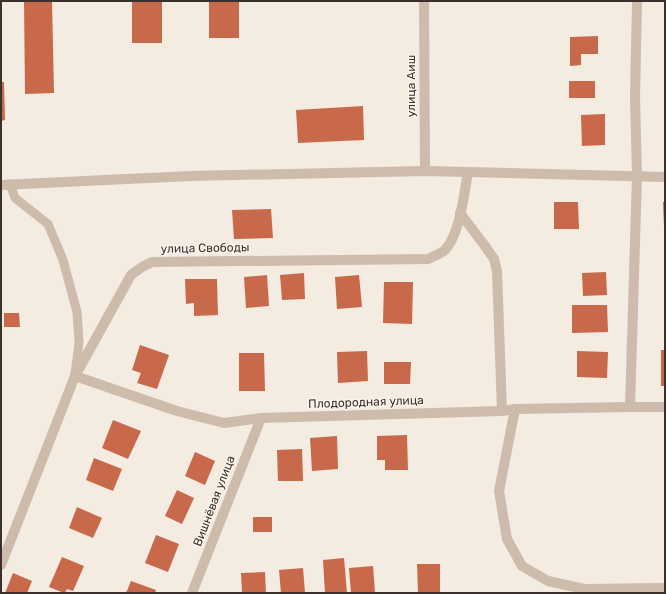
<svg xmlns="http://www.w3.org/2000/svg" width="666" height="594" font-family="Rubik,sans-serif">
	<style>
		.building { fill: #c8694b }
		.lines { fill: none; stroke-linecap: round; stroke-linejoin: round }
		.service { stroke: #cdbbac; stroke-width: 9 }
		.minor { stroke: #cdbbac; stroke-width: 10 }
		.labels { text-anchor: middle; stroke-width: 3; stroke-linejoin: round; paint-order: stroke }
		.street-label { font-size: 12px; fill: #3b302b; stroke: #fbf5ee }
	</style>
	<rect width="100%" height="100%" fill="#f4ebe1"/>
	<g class="building">
		<polygon points="24,1 52,1 54,93 25,94"/>
		<rect x="132" y="1" width="30" height="42"/>
		<rect x="209" y="1" width="30" height="37"/>
		<polygon points="598,36 598,54 581,54 581,65 570,66 570,37"/>
		<rect x="569" y="81" width="26" height="17"/>
		<polygon points="1,82 4,82 5,120 1,121"/>
		<polygon points="363,106 364,140 298,143 296,110"/>
		<polygon points="605,114 605,145 582,146 581,115"/>
		<polygon points="554,202 578,202 579,229 554,229"/>
		<polygon points="663,202 665,202 665,227 664,227"/>
		<polygon points="271,209 273,238 234,239 232,210"/>
		<polygon points="606,272 607,295 583,296 582,273"/>
		<polygon points="304,273 305,299 282,300 280,275"/>
		<polygon points="267,275 269,306 246,308 244,277"/>
		<polygon points="359,275 362,307 337,309 335,277"/>
		<polygon points="185,279 217,279 218,315 194,316 194,303 186,304"/>
		<polygon points="384,282 413,282 412,324 383,323"/>
		<polygon points="572,305 607,305 608,332 572,333"/>
		<polygon points="4,313 19,313 20,327 4,327"/>
		<polygon points="140,345 169,355 157,389 137,383 141,373 132,370"/>
		<rect x="661" y="350" width="4" height="36"/>
		<polygon points="367,351 368,381 338,383 337,352"/>
		<polygon points="577,351 608,352 607,378 577,377"/>
		<polygon points="239,353 264,353 265,391 239,391"/>
		<polygon points="384,362 411,362 410,384 384,384"/>
		<polygon points="113,420 141,431 128,459 102,448"/>
		<polygon points="407,435 408,470 385,470 385,460 377,460 377,436"/>
		<polygon points="337,436 338,469 312,471 310,438"/>
		<polygon points="302,449 303,481 278,481 277,450"/>
		<polygon points="195,452 215,461 205,485 185,476"/>
		<polygon points="94,458 122,469 113,491 86,480"/>
		<polygon points="177,490 194,498 182,524 165,516"/>
		<polygon points="77,507 102,518 93,538 69,528"/>
		<rect x="253" y="517" width="19" height="15"/>
		<polygon points="156,535 179,544 168,572 145,563"/>
		<polygon points="62,557 84,566 73,591 67,589 65,593 64,593 49,587"/>
		<polygon points="344,558 347,593 325,593 323,560"/>
		<polygon points="417,564 440,564 440,593 418,593"/>
		<polygon points="373,566 375,593 351,593 349,568"/>
		<polygon points="303,568 305,593 281,593 279,570"/>
		<polygon points="265,572 266,593 242,593 241,573"/>
		<polygon points="13,573 32,581 27,593 5,593"/>
		<polygon points="131,581 156,590 155,593 126,593"/>
	</g>
	<g class="lines">
		<polyline class="service" points="10,184 15,198 48,224 63,260 77,312 79,343 75,374"/>
		<g class="minor">
			<polyline points="424,1 425,171"/>
			<polyline points="1,185 190,176 425,171 468,172 665,177"/>
			<polyline points="460,213 485,246 494,259 497,271 502,411"/>
			<polyline points="75,376 177,411 224,423 261,418 502,411 515,409 630,407 665,407"/>
			<polyline points="630,407 637,176 635,97 637,1"/>
			<polyline points="515,409 499,491 507,539 522,566 548,581 584,589 665,588"/>
			<path d="M1,565L75,376L131,275L142,267L152,262L428,259C433,256 441,254 445,250C460,234 464,194 468,172"/>
			<polyline points="192,593 261,418"/>
		</g>
	</g>
	<g class="labels">
		<g class="street-label">
			<text transform="translate(411 86) rotate(-90)" y="4">улица Аиш</text>
			<text transform="translate(205 248) rotate(-1)" y="4">улица Свободы</text>
			<text transform="translate(366 402) rotate(-2)" y="4">Плодородная улица</text>
			<text transform="translate(214 501) rotate(-69)" y="4">Вишнёвая улица</text>
		</g>
	</g>
	<rect width="666" height="594" fill="none" stroke="#3b302b" stroke-width="4"/>
</svg>
